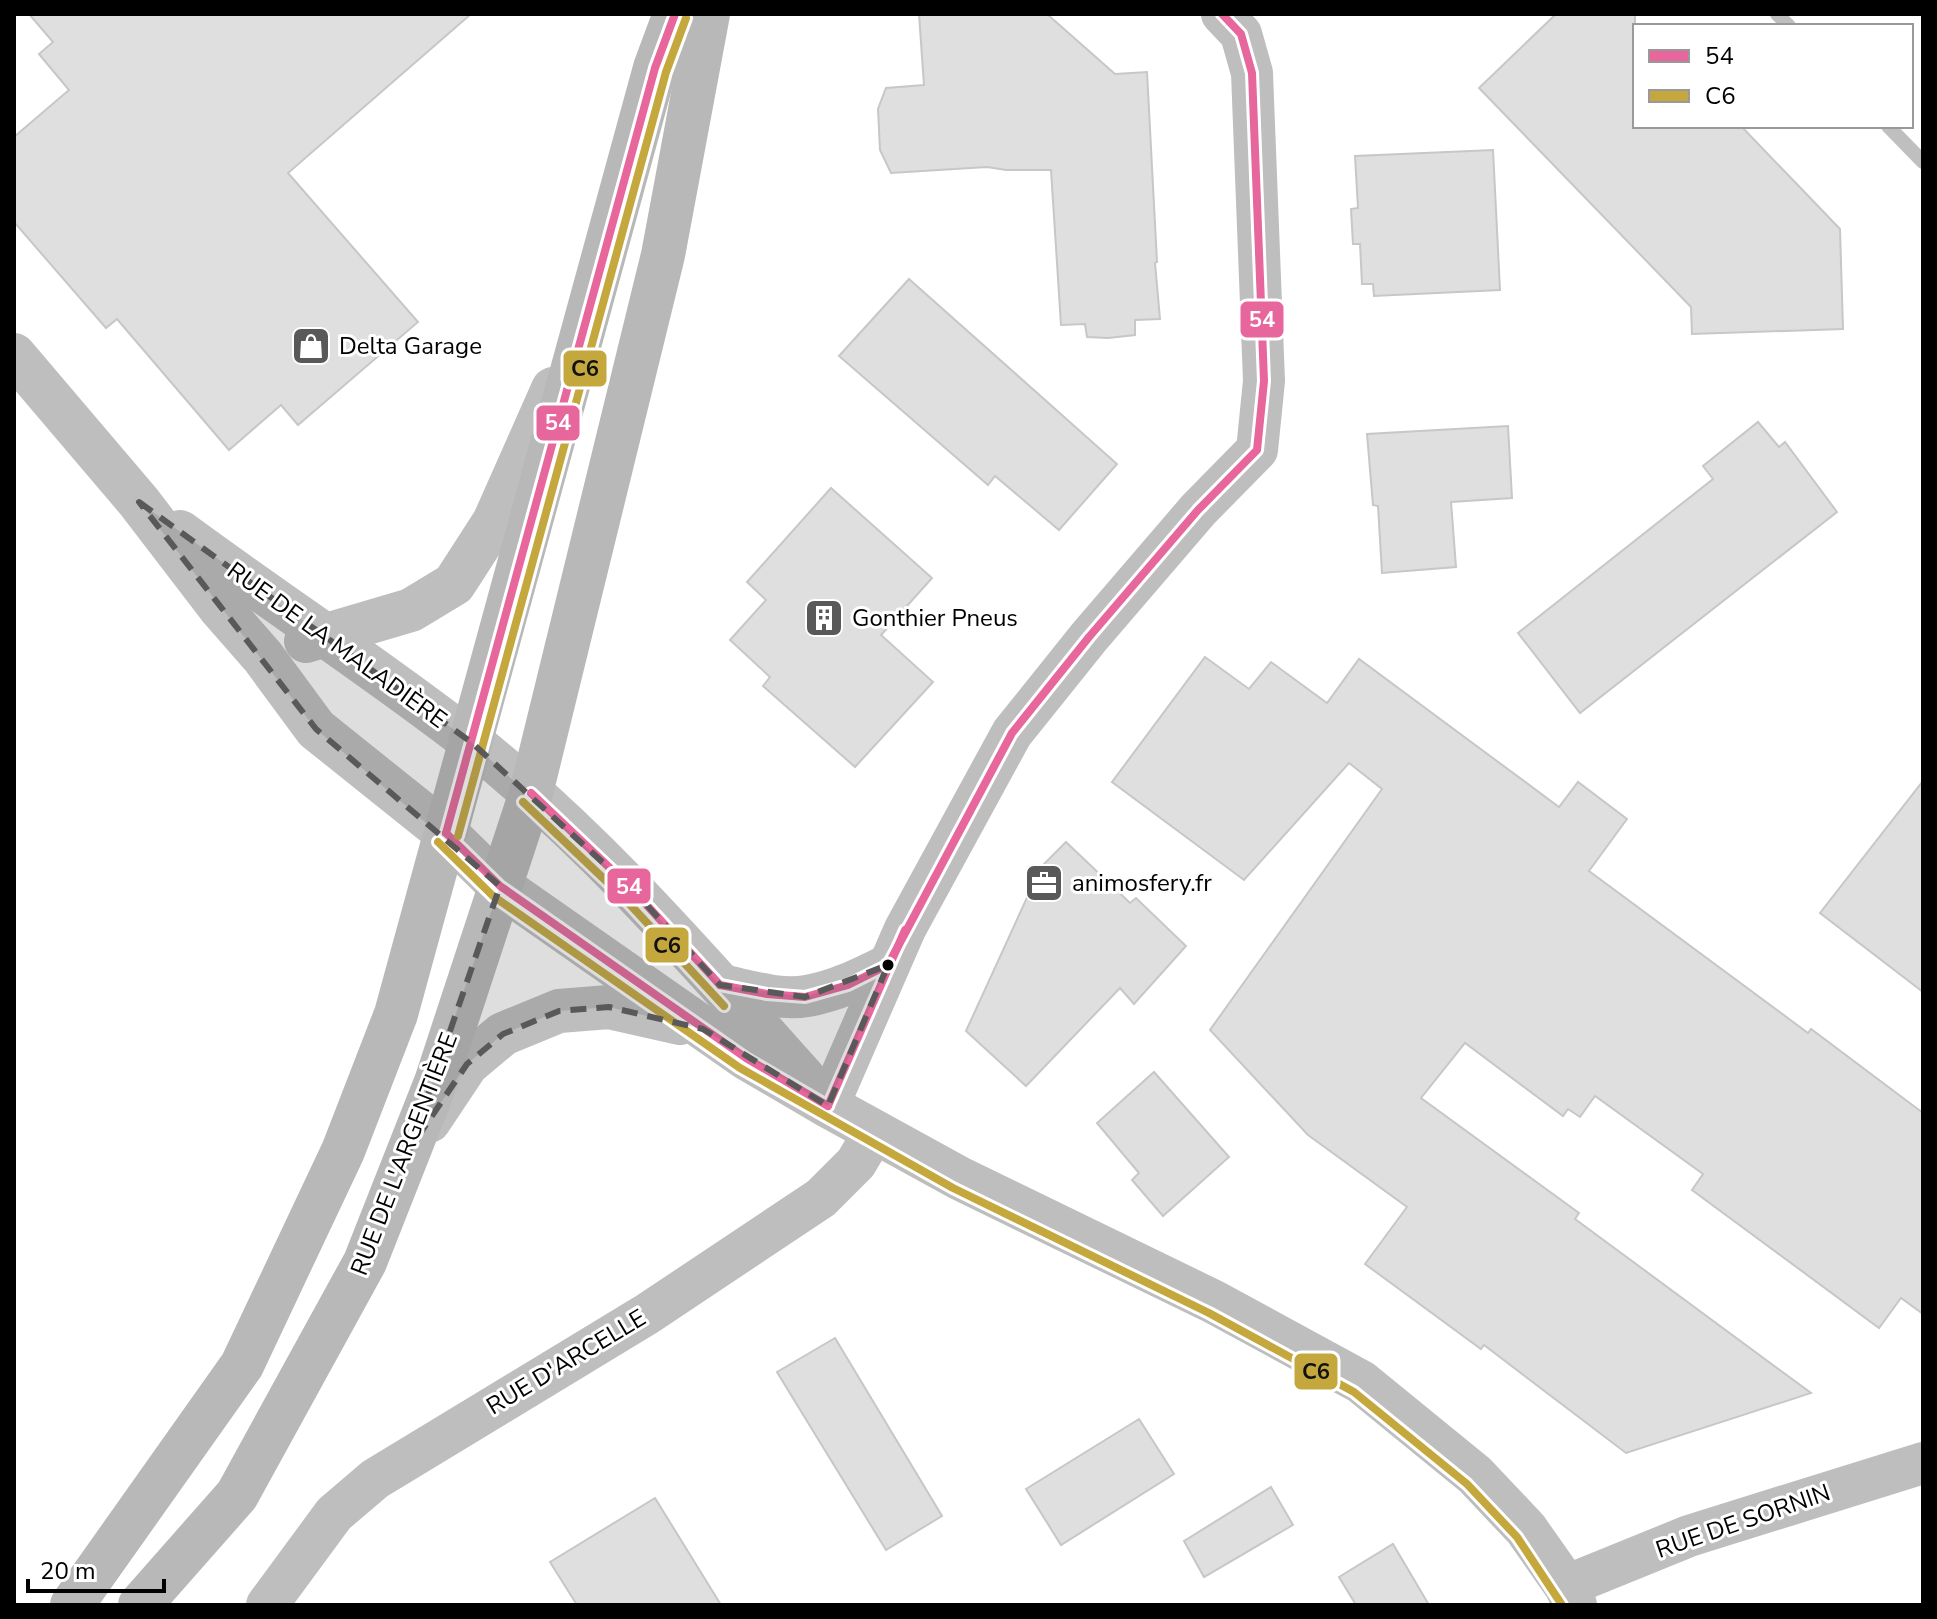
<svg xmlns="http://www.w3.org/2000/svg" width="1937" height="1619" font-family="'Nunito Sans',sans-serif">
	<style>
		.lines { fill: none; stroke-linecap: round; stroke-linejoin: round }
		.stream { stroke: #bfbfbf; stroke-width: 14 }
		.building { fill: #dfdfdf; stroke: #c7c7c7; stroke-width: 2 }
		.minor { stroke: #bebebe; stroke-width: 42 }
		.tertiary { stroke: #bebebe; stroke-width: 44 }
		.secondary { stroke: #b8b8b8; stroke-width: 44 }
		.bus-1-casing { stroke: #fff; stroke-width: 14 }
		.bus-2-casing { stroke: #fff; stroke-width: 14 }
		.bus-1 { stroke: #e7679c; stroke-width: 8 }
		.bus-2 { stroke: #c4a83e; stroke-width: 8 }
		.marked { fill: #595959; fill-opacity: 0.2; stroke: #595959; stroke-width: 6; stroke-dasharray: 16 10; stroke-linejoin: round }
		.bus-dot { fill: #000; stroke: #fff; stroke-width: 3 }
		.labels { text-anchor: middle; stroke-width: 6; stroke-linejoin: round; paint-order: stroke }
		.poi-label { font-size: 24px; fill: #000; stroke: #fff; text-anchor: start }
		.street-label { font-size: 24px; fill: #000; stroke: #fff }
		.line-badge { stroke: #fff; stroke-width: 3 }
		.badge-label { font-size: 22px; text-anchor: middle; font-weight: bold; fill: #fff }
		.pale-badge-label { font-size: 22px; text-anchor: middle; font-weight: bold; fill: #111 }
	</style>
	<rect width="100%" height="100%" fill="#fff"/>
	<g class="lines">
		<g class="stream">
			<polyline points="1777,14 1789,26"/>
			<polyline points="1888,126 1923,162"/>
		</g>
	</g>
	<g class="building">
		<polygon points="29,14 471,14 288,173 418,322 298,425 281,405 229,450 117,319 106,328 14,222 14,137 69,90 39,54 53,42"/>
		<polygon points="919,14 1047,14 1115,74 1147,72 1157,262 1155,263 1160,319 1135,320 1135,335 1108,338 1087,337 1085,324 1061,325 1051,170 1006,170 987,167 891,173 880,150 878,109 886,88 924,85"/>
		<polygon points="1556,14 1635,14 1635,126 1741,126 1840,229 1843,329 1692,334 1691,307 1479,88"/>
		<polygon points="1493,150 1500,290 1374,296 1373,284 1362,284 1360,244 1353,244 1351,209 1358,208 1355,156"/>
		<polygon points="909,279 1117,464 1059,530 995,476 988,485 839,356"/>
		<polygon points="1758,422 1779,447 1785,442 1837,512 1580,713 1518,633 1713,479 1703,466"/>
		<polygon points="1508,426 1512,498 1451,502 1456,567 1382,573 1378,506 1373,505 1367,434"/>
		<polygon points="831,488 932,578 881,635 933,682 855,767 763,686 770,677 730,640 766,600 747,582"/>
		<polygon points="1205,657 1249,689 1271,662 1327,703 1359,659 1559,807 1578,782 1627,819 1589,871 1808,1033 1811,1029 1923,1113 1923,1314 1901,1298 1879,1328 1692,1190 1703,1174 1595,1096 1580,1117 1568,1109 1563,1116 1465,1043 1421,1098 1579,1213 1575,1219 1811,1393 1626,1453 1484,1345 1481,1349 1365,1264 1407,1207 1308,1135 1210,1030 1382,789 1349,763 1244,880 1112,782"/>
		<polygon points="1923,781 1923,992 1820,913"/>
		<polygon points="1066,842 1130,903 1136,898 1186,946 1134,1004 1120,988 1026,1086 966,1031 1041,867"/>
		<polygon points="1154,1072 1229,1157 1163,1216 1132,1180 1139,1173 1097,1123"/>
		<polygon points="835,1338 942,1516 886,1550 777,1372"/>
		<polygon points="1139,1419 1174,1474 1061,1545 1026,1489"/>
		<polygon points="1271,1487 1293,1525 1204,1577 1184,1541"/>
		<polygon points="655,1498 721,1605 577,1605 550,1562"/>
		<polygon points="1393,1544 1429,1605 1356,1605 1339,1577"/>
	</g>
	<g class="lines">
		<g class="minor">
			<path d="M720,985C747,990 779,1001 807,996C836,991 862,978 888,965"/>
			<polyline points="828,1106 905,929 1012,733 1089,637 1198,510 1257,450 1264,381 1252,73 1241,34 1222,14"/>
			<polyline points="1566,1586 1689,1536 1923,1463"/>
			<polyline points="267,1605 334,1514 375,1479 647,1314 821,1198 856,1163 875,1131"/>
		</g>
		<g class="tertiary">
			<polyline points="14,355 139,502 221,609 263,657 316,729 446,833 500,886 746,1058 828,1106 959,1178 1214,1302 1361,1382 1475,1475 1526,1529 1566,1586 1575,1605"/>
			<path d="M180,532C276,603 376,668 470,741C594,839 698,960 803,1077"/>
			<polyline points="306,641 411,610 454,584 494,522 553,389"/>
			<polyline points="429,1121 467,1064 503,1034 559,1011 609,1007 680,1023"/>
		</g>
		<g class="secondary">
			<polyline points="72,1605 242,1365 343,1151 396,1014 655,68 675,14"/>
			<polyline points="140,1605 237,1495 365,1262 436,1082 531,793 663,255 708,14"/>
		</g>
		<defs>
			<g id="bus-1">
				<polyline points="531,793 632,889 720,985"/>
				<polyline points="446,833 655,68 675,14"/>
				<polyline points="446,833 500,886 746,1058 828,1106"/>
				<polyline points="720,985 767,994 805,997 848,985 888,965 1012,733 1089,637 1198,510 1257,450 1264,381 1252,73 1241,34 1222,14"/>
				<polyline points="828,1106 905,930"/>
			</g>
			<g id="bus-2">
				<polyline points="523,802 623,897 724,1006"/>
				<polyline points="458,836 666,72 686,18"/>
				<polyline points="438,842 493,896 740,1068 953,1188 1209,1313 1354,1392 1467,1484 1517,1537 1562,1605"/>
			</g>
		</defs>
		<use href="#bus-1" class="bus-1-casing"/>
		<use href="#bus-2" class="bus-2-casing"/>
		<use href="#bus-1" class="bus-1"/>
		<use href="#bus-2" class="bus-2"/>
	</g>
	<path class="marked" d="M139,502L471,742L632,889L720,985L805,997L888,965L828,1106L703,1029L609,1007L559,1011L503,1034L467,1064L409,1150L500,886L316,729Z"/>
	<defs>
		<symbol id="shop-square" viewBox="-11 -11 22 22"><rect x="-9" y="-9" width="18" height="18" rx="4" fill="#595959" stroke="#fff"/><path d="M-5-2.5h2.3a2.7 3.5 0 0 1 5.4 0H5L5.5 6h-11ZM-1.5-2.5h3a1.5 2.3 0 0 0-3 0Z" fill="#fff"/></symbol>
		<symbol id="building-square" viewBox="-11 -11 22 22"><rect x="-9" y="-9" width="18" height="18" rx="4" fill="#595959" stroke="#fff"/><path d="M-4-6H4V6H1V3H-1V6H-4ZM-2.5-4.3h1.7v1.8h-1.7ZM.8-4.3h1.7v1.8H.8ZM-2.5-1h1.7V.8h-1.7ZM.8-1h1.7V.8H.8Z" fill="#fff"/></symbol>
		<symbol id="office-square" viewBox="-11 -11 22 22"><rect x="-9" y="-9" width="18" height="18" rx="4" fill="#595959" stroke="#fff"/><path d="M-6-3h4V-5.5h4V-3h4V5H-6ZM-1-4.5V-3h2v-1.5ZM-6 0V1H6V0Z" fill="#fff"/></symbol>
	</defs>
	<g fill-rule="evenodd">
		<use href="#shop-square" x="289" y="324" width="44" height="44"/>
		<use href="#building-square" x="802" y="596" width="44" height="44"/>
		<use href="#office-square" x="1022" y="861" width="44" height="44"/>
	</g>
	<circle class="bus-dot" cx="888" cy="965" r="7"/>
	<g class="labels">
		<g class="poi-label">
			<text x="339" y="354">Delta Garage</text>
			<text x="852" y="626">Gonthier Pneus</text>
			<text x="1072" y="891">animosfery.fr</text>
		</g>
		<g class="street-label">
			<text transform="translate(337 645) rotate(36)" y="8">RUE DE LA MALADIÈRE</text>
			<text transform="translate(404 1154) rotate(-69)" y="8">RUE DE L'ARGENTIÈRE</text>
			<text transform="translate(566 1362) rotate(-31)" y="8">RUE D'ARCELLE</text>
			<text transform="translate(1743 1521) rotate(-19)" y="8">RUE DE SORNIN</text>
		</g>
	</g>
	<g class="line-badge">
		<rect x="1239" y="300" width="46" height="39" rx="8" fill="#e7679c"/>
		<rect x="562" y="349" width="46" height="39" rx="8" fill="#c4a83e"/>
		<rect x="535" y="404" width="46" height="38" rx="8" fill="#e7679c"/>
		<rect x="606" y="867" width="46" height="38" rx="8" fill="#e7679c"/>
		<rect x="644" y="926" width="46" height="38" rx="8" fill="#c4a83e"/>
		<rect x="1293" y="1352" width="46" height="39" rx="8" fill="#c4a83e"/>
	</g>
	<g class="badge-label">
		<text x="1262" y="327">54</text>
		<text x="558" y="430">54</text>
		<text x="629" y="894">54</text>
	</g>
	<g class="pale-badge-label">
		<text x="585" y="376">C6</text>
		<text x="667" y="953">C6</text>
		<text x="1316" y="1379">C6</text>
	</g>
	<rect width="1937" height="1619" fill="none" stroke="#000000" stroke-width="32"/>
	<rect x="1633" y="24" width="280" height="104" fill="#ffffff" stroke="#999999" stroke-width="2"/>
	<rect x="1649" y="50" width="40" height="12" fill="#e7679c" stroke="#999999" stroke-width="2"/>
	<text x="1705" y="64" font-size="24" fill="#000000">54</text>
	<rect x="1649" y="90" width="40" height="12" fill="#c4a83e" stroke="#999999" stroke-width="2"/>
	<text x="1705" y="104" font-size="24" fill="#000000">C6</text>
	<path d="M28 1579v12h136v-12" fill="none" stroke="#000000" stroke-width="4"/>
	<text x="40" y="1579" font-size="24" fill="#000000" stroke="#ffffff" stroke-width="6" paint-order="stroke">20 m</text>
</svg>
